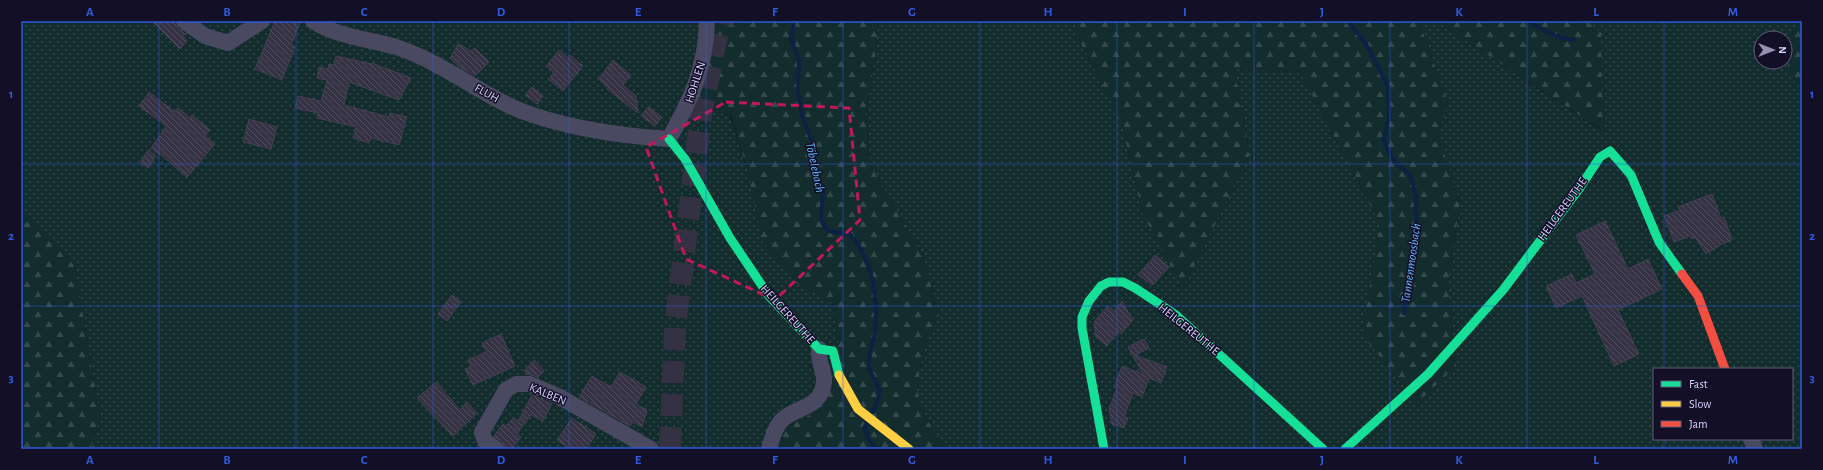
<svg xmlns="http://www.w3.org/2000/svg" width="1823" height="470" font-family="'Alegreya Sans',sans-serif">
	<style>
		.grass { fill: url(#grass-dots); fill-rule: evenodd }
		.forest { fill: url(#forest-firs) }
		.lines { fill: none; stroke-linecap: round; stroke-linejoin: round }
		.stream { stroke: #0d2144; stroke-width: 4 }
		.building { fill: url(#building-back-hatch); stroke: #433f54 }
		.primary-tunnel { stroke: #333142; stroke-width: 22; stroke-dasharray: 22 11; stroke-linecap: butt }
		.street { stroke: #4a4962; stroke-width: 16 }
		.fast { stroke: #16e098; stroke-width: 9 }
		.slow { stroke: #ffcf43; stroke-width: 9 }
		.jam { stroke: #f24e42; stroke-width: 9 }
		.marked { fill: none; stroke: #c2185b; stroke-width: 3; stroke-dasharray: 8 5; stroke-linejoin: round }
		.grid { fill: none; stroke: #305bdc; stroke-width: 1; stroke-opacity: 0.55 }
		.labels { text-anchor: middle; stroke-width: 3; stroke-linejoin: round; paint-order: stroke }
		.street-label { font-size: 12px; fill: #d9d4ff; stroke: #130f26 }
		.water-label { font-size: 13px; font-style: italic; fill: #62b6ff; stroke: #130f26 }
		.neatline { fill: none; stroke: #305bdc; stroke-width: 1.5 }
		.grid-label { font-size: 13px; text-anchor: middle; font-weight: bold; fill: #305bdc }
	</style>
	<defs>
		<pattern id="grass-dots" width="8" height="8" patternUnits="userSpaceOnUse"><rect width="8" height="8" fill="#132c2d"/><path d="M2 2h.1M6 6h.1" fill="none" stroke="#354a4c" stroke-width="1.8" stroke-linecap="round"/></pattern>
		<pattern id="forest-firs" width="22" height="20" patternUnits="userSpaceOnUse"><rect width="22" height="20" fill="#132c2d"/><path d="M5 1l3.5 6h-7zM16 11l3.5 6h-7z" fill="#354a4c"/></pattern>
		<pattern id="building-back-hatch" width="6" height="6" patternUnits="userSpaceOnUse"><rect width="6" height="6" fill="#343243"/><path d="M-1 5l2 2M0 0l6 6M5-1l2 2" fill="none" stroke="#514f5f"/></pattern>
	</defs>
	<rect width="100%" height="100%" fill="#161421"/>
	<g class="grass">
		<polygon points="21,21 709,21 698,101 730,116 748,172 796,283 832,303 839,340 832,374 833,387 814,413 785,427 773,449 91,449 100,416 75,266 21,207"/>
		<path d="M878,21H1077V36L1121,120L1143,215L1250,155L1234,69L1300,72L1380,224L1363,334L1456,366L1448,284L1460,203L1438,133L1448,103L1419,21H1438L1441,24L1602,131L1601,33L1586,21H1799L1785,48V38H1761V62H1785V59L1797,86L1802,78V449H948L944,446L926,418L917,390L923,351L939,315L923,256L870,164L866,114L876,51ZM1654,369H1792V439H1654Z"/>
	</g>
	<g class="forest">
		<polygon points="709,21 878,21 876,51 866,114 870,164 923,256 939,315 923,351 917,390 926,418 944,446 948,449 773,449 785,427 814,413 833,387 832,374 839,340 832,303 796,283 762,241 748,172 731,116 698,101"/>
		<polygon points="1077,21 1419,21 1448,103 1438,133 1460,203 1448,284 1456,366 1417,403 1362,334 1380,224 1300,72 1234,69 1250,155 1183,288 1143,215 1121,120 1077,36"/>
		<polygon points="1438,21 1586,21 1601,32 1603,131 1441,24"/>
		<path d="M1799,21H1802V78L1797,87C1782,52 1781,55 1799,21Z"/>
		<polygon points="21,207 75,266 100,416 91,449 21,449"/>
	</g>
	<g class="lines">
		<g class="stream">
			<path d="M794,21L791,40L799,59L798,91L801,112L812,142L817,179L823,189L821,220L828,231L850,234C874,262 878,297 875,332C873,344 868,354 869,366C870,375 879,384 879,391C880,397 875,407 873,412"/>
			<polyline points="1347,21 1365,42 1388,87 1389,117 1384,138 1386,147 1396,163 1410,175 1415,191 1417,227 1404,313"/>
			<path d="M1528,21C1543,30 1556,38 1574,40"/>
			<polyline points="867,423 864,428 870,441 876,449"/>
		</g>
	</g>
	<g class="building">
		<polygon points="152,21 173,21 178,28 185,34 183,36 187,41 180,49"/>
		<polygon points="275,21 301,21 291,45 295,47 282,80 255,69"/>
		<polygon points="458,44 471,51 475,48 489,62 475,76 461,68 450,58"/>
		<polygon points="559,50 568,58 570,55 583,66 563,91 548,79 554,72 546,66"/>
		<polygon points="336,56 372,64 372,63 411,78 399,100 349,82 344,105 389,117 390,113 407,117 399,145 371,138 369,143 353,138 356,127 317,118 318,113 295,108 298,96 321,101 327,80 317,78 319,67 328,69 329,64 334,65"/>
		<polygon points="613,60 631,75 623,85 636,96 638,113 607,89 609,88 598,79"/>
		<polygon points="532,87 543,96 537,104 525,95"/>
		<polygon points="149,92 175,112 178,108 190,118 192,115 210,130 205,136 215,144 187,177 160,154 160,155 151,148 166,126 139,106"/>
		<polygon points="648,107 662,117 655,126 641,116"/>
		<polygon points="249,119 277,127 271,149 243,142"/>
		<polygon points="148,150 156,156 148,168 140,162"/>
		<polygon points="1712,194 1721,218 1724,217 1732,240 1722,244 1706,254 1695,237 1691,239 1690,236 1674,242 1664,216 1680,210 1678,207"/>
		<polygon points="1605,221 1628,269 1648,259 1662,289 1618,310 1639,354 1614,366 1582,296 1556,308 1546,286 1572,274 1576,283 1595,274 1576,235"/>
		<polygon points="1155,255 1169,267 1153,285 1138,275"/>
		<polygon points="452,295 461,302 447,321 438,314"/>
		<polygon points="1122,301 1133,320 1121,334 1119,331 1107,346 1096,337 1094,322 1108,306 1114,311"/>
		<polygon points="501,334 515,366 473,385 465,369 471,367 468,360 486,352 482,343"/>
		<polygon points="1144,339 1149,348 1135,355 1167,367 1161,383 1149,378 1142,397 1133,393 1124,417 1128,418 1124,428 1112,424 1109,409 1117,388 1114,387 1122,366 1143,374 1128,347"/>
		<polygon points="534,360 544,371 538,377 527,374 524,371"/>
		<polygon points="620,372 646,387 636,404 647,410 642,427 633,422 630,426 579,397 592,376 611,387"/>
		<polygon points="436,382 460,410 467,402 477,413 453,436 417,398"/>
		<polygon points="532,395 552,404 543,421 531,415 517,434 521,437 512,449 505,449 502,442 494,436 503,424 506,426 513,418 518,421"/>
		<polygon points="572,418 596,434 586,449 570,449 557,440"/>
	</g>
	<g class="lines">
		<polyline class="primary-tunnel" points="670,449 675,327 701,115 720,21"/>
		<g class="street">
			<polyline points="184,21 205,36 228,43 262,21"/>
			<path d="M313,21C339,38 371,39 399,48C440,62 474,89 512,107C558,127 620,136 669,139C691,99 706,68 707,21"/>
			<polyline points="1751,439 1755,449"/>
			<polyline points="496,449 485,441 482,432 506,390 516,384 530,384 558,396 651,449"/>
			<path d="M769,449C772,439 774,429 781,421C796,405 821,410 824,382C825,375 821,368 820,361C819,357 819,353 819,349"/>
		</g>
		<g class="fast">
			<polyline points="669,139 685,159 730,238 769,296 819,349 833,351 839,375"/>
			<polyline points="1104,449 1082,328 1082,317 1089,301 1101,286 1109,282 1123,282 1135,288 1176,315 1323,449"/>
			<polyline points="1345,449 1428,374 1503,290 1579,189 1600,157 1610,151 1631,175 1659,242 1682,274"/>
		</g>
		<polyline class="slow" points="839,375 858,409 909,449"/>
		<polyline class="jam" points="1682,274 1698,296 1725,369"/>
	</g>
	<path class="marked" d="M726,102L849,108L860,220L775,300L686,259L646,147Z"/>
	<path class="grid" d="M159,21V449M296,21V449M433,21V449M569,21V449M706,21V449M843,21V449M980,21V449M1117,21V449M1254,21V449M1390,21V449M1527,21V449M1664,21V369M21,164H1802M21,306H1802M1664,439V449"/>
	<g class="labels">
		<g class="street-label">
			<text transform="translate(695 82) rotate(-72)" y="4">HOHLEN</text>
			<text transform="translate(487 93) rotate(29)" y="4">FLUH</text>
			<text transform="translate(1562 209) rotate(-54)" y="4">HEILGEREUTHE</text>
			<text transform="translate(788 314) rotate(48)" y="4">HEILGEREUTHE</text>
			<text transform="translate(1189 329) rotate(39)" y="4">HEILGEREUTHE</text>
			<text transform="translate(548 394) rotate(23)" y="4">KALBEN</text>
		</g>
		<g class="water-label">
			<text transform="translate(816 167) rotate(78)" y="5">Töbelebach</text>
			<text transform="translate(1410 263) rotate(-82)" y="5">Tannenmoosbach</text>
		</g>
	</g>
	<rect width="1823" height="470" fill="none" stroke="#130f26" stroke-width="44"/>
	<rect x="1653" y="368" width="140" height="72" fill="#130f26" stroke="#625e7d"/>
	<rect x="1661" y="381" width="20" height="6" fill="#16e098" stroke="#625e7d"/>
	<text x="1689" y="388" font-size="12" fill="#d9d4ff">Fast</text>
	<rect x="1661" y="401" width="20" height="6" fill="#ffcf43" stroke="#625e7d"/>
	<text x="1689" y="408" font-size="12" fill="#d9d4ff">Slow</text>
	<rect x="1661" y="421" width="20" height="6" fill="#f24e42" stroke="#625e7d"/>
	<text x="1689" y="428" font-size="12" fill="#d9d4ff">Jam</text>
	<g transform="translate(1773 50) rotate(90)"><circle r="19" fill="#130f26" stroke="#625e7d"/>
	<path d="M0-3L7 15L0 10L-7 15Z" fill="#9591b1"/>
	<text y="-6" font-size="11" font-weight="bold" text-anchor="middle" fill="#d9d4ff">N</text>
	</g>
	<rect x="22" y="22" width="1779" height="426" class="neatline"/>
	<g class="grid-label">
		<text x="90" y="16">A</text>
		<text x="227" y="16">B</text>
		<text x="364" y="16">C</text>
		<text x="501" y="16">D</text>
		<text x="638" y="16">E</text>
		<text x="775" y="16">F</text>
		<text x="912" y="16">G</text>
		<text x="1048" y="16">H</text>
		<text x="1185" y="16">I</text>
		<text x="1322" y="16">J</text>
		<text x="1459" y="16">K</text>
		<text x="1596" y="16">L</text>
		<text x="1733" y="16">M</text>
		<text x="11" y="98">1</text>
		<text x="1812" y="98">1</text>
		<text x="11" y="240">2</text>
		<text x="1812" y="240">2</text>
		<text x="11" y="382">3</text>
		<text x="1812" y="382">3</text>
		<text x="90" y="464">A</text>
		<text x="227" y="464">B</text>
		<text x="364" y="464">C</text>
		<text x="501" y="464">D</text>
		<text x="638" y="464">E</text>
		<text x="775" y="464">F</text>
		<text x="912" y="464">G</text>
		<text x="1048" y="464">H</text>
		<text x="1185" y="464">I</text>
		<text x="1322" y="464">J</text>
		<text x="1459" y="464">K</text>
		<text x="1596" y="464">L</text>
		<text x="1733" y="464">M</text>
	</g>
</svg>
